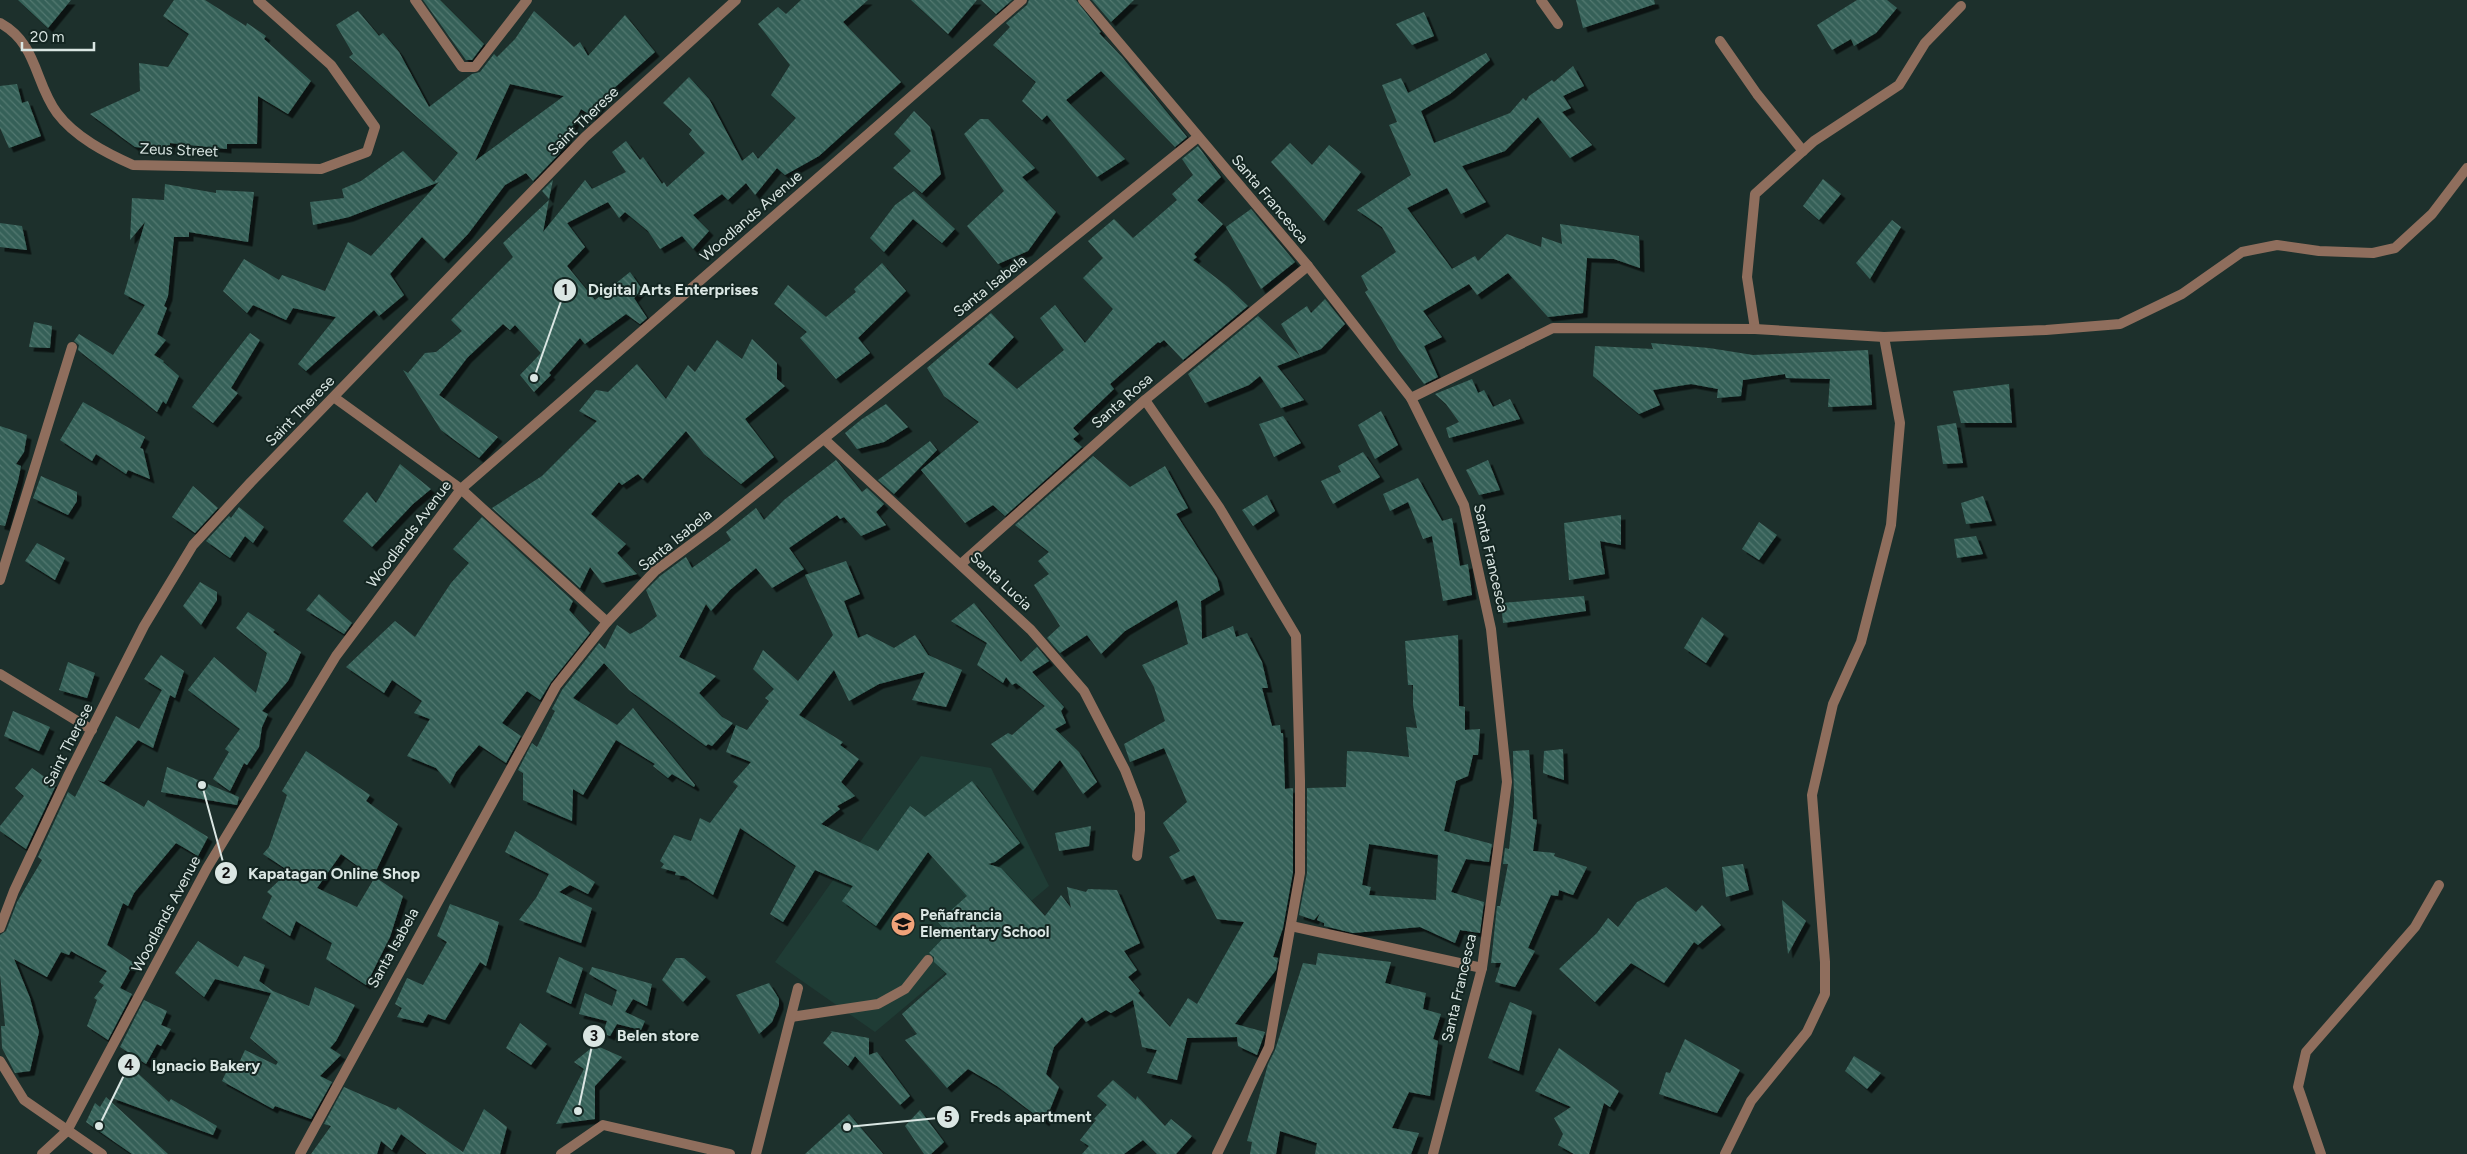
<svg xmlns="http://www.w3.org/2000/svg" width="2467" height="1154" font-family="Figtree,sans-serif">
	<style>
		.built { fill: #1f3c35 }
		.building { fill: url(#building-back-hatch); fill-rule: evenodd; filter: url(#shadow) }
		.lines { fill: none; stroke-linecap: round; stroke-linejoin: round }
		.lane { stroke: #8f6e5d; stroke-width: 10 }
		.street { stroke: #8f6e5d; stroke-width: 10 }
		.labels { text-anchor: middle; stroke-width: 4; stroke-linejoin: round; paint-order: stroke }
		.street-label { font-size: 15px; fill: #dae6e3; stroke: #142622 }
		.poi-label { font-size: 15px; font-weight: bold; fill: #dae6e3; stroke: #142622; text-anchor: start }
		.leader { fill: none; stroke: #dae6e3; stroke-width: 2 }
		.callout-dot { fill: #dae6e3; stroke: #142622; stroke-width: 2 }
		.mark-label { font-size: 15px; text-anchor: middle; font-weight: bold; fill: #111 }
		.callout-label { font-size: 16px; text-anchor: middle; font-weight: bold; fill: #dae6e3; stroke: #142622; stroke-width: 4; stroke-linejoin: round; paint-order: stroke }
	</style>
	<defs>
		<pattern id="building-back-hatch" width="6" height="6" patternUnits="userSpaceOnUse" patternTransform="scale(1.25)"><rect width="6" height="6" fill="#366158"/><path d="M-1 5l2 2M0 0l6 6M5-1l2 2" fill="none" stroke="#527870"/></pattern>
		<filter id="shadow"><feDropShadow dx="4.5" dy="4.5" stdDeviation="0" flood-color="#0009"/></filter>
	</defs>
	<rect width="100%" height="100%" fill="#1d302c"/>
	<polygon class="built" points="921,756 991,768 1049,886 875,1032 775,962"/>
	<g class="building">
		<polygon points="18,0 71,0 48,28"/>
		<polygon points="174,0 205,0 246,26 247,23 266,36 264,39 311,81 288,114 258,96 257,144 227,144 227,149 170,143 170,150 135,147 90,114 140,91 139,63 168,67 189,34 163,16"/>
		<polygon points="423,0 440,0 484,44 472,60 466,60"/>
		<polygon points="801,0 868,0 843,22 901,82 819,156 785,175 777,168 755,195 746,183 728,200 722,194 693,215 709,231 693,249 682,236 660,249 648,231 625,212 619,218 608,202 567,223 585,247 567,266 595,300 630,272 642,289 634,298 647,318 640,324 626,314 585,344 580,338 549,373 551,375 534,392 520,375 541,353 515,325 510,330 503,324 467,358 439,395 498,437 479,458 441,430 403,370 408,373 425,353 436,352 462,331 451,320 513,257 503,243 549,200 543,232 585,180 592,189 626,172 612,152 626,141 640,160 643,157 662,184 664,182 667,187 705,153 689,134 692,130 663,103 689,77 709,99 742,161 753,152 758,159 796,118 771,95 790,65 758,24 778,7 786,14"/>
		<polygon points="911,0 977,0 948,34"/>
		<polygon points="981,0 1012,0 996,14"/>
		<polygon points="1029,0 1076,0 1101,32 1099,33 1122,57 1187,137 1175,147 1101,71 1066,100 1125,159 1097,177 1047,115 1042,120 1022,101 1036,82 993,45 1010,27 1006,23 1027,5"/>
		<polygon points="1092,0 1134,0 1111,22"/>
		<polygon points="1576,0 1654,0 1655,4 1583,28"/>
		<polygon points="1857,0 1887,0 1897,8 1876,33 1854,46 1851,39 1832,50 1817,25"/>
		<path d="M358,11L379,36L383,33L399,52L429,107L472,74L480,72L494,54L497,57L515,39L534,11L574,47L580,42L588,56L625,15L655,52L613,89L592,116L581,109L559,154L533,181L526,173L505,185L468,234L444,259L422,237L390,274L404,295L379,316L374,310L306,371L298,364L336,317L293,308L286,320L253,305L247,313L223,291L244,259L279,280L282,275L325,291L348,242L371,256L439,182L349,217L313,225L310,202L344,198L342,189L361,181L403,151L434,182L458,153L349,57L353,54L336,25ZM510,84L564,96L475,161L493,121Z"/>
		<polygon points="1424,12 1434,36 1412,45 1396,24"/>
		<polygon points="1486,53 1490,60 1450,94 1421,111 1434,143 1510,113 1523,98 1526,101 1529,96 1552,80 1554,82 1573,66 1584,86 1563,96 1571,108 1562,112 1592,145 1570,158 1538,117 1505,151 1462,166 1486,202 1461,214 1447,188 1407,208 1452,269 1475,256 1478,261 1507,234 1541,247 1542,237 1562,244 1560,224 1639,236 1640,268 1614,259 1587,258 1583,313 1548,317 1508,273 1477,295 1469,284 1423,311 1442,337 1424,346 1438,377 1424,384 1399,350 1365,292 1368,290 1361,276 1396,252 1382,227 1357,210 1411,175 1389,125 1397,122 1382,85 1401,78 1408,93"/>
		<polygon points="17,84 22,103 28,101 41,136 9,148 0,128 0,86"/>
		<polygon points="914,111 930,127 941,174 922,193 893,168 911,151 894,134"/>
		<polygon points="980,119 988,119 1035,168 1022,177 1056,212 1028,251 998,264 967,226 1004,191 964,134"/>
		<polygon points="1290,143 1312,165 1329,145 1361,172 1324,221 1271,162"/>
		<polygon points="1198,146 1221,177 1197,200 1223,224 1194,254 1197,257 1193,260 1228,287 1248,306 1183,360 1164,340 1160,343 1158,342 1110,384 1114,389 1073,428 1079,434 1073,439 1082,447 1005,516 993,505 965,523 921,470 979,422 944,396 927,368 991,313 1014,337 988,364 1017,389 1064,350 1040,318 1055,305 1085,343 1113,309 1083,278 1103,258 1088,241 1114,219 1133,238 1177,200 1172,194 1193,175 1182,159"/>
		<polygon points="1823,179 1841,194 1819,220 1803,206"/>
		<polygon points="553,180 549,199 542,191"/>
		<polygon points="165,184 216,193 216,190 254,192 248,242 189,232 189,237 174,237 168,296 164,306 167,308 157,334 166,340 154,355 164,361 163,362 179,376 166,404 163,401 157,412 78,350 79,345 74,341 79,334 113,355 145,305 124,294 145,222 130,240 132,198 164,200"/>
		<polygon points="914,191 955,229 942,243 913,219 884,252 870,238 895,205"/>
		<polygon points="1251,209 1295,262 1261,289 1226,227"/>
		<polygon points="1892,220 1901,227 1870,279 1856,263"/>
		<polygon points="0,223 22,226 27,250 0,247"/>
		<polygon points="882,263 906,291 858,338 870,353 836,379 800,338 807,332 774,304 788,285 826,317 856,292 854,289"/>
		<polygon points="1325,299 1345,324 1321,349 1277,366 1304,400 1281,408 1260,376 1249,385 1205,403 1188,374 1258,316 1300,356 1281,324 1307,306 1311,313"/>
		<polygon points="34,322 52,326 50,348 29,347"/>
		<polygon points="250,333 260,340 231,388 238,393 213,423 192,407"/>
		<polygon points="752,339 777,363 777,379 785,386 745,419 774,457 741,484 704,454 686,431 643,479 638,474 622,485 619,482 591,514 626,544 617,553 637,574 602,583 590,567 580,588 492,508 542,476 597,421 579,411 596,390 608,392 637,364 666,399 688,365 695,372 717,340 742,359"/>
		<polygon points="1651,343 1709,348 1753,355 1868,350 1872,405 1828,407 1830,379 1786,378 1785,374 1743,380 1741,396 1717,398 1718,389 1691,384 1653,390 1660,405 1639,414 1593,376 1595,346 1653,349"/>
		<polygon points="1472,379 1478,393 1484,390 1493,407 1510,399 1520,419 1449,438 1446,428 1459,422 1446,404 1435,394"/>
		<polygon points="2009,384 2012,423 1961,423 1953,391"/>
		<polygon points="83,402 145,437 140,448 143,449 150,479 128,470 126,474 96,454 92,461 60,440"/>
		<polygon points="886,404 908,427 884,442 857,449 845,433 862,419"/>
		<polygon points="1381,411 1398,445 1375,459 1358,425"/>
		<polygon points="1283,416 1301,443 1274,457 1259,424"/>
		<polygon points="1956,423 1963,463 1943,464 1937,426"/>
		<polygon points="0,426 27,435 24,452 16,464 21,466 18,481 5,526 0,525"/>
		<polygon points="930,441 937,450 894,494 878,480"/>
		<polygon points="1363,452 1380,477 1333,504 1321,481 1341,472 1338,466"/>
		<polygon points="1093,456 1130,487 1165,466 1188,508 1176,514 1217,578 1220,590 1201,601 1202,639 1233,626 1236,637 1247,633 1262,662 1268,688 1262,688 1272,726 1280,725 1281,733 1283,733 1285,789 1293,788 1293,872 1283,928 1273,957 1278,958 1276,970 1235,1024 1265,1032 1257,1055 1238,1046 1237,1037 1187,1038 1177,1080 1147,1073 1157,1050 1142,1047 1133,1000 1111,1013 1106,1010 1086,1022 1082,1017 1054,1047 1046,1074 1059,1087 1045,1122 997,1086 968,1069 947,1088 905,1040 917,1034 902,1014 947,974 934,962 934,957 929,953 948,933 938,922 967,896 928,852 876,926 842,901 853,886 815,870 783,922 770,914 796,866 740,828 713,895 684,876 675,875 676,872 661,868 664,864 660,861 674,835 691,841 700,818 710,823 738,786 733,782 751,762 726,752 736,725 747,730 769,701 765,698 774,689 753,669 763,650 798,681 833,635 805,575 846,561 860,594 844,601 858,638 867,634 894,648 915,635 928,655 962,670 946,707 912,700 925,672 879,684 849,701 834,670 799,715 843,742 840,745 859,759 841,782 855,796 837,806 840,809 821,824 878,851 910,806 925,817 972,781 1020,843 995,862 988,864 1001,868 1045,916 1061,895 1071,908 1067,887 1086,892 1088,889 1117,890 1140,943 1124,951 1137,970 1128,977 1140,991 1138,993 1170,1027 1188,998 1197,1004 1244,922 1217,919 1194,875 1182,880 1169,857 1180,851 1163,823 1187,802 1164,748 1130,762 1124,744 1165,721 1154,687 1142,665 1188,644 1177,600 1125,631 1101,654 1087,635 1060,653 1047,638 1060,626 1034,585 1049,574 1038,561 1049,552 1015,525"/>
		<polygon points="836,460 862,492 867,488 884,504 876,512 886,525 861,536 844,517 840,519 837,515 789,548 804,569 772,588 756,568 730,590 711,611 706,604 679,657 716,676 699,693 722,717 733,723 712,746 708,744 706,746 629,690 604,663 573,698 617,725 633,708 695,785 694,787 672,774 668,778 653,766 655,764 616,740 583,795 573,789 572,821 523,800 523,773 518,770 532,743 537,747 555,711 552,709 562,690 599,643 605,649 617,625 630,634 642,628 657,616 646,590 660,576 683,559 686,557 692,568 731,540 726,532 756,508 764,520 784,500"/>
		<polygon points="1488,460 1500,490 1479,495 1466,470"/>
		<polygon points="400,464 431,489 413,504 372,547 343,521 367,492 376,503"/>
		<polygon points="41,476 77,492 77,501 68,515 33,498"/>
		<polygon points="1418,478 1442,521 1452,518 1460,566 1468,564 1472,595 1443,601 1432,536 1423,539 1408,502 1390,511 1383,494"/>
		<polygon points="193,486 218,508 195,533 172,517"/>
		<polygon points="1267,495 1275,511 1253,526 1242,510"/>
		<polygon points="1983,496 1992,521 1966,524 1961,503"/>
		<polygon points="239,507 264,527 253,543 245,536 230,558 206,541 229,516 231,518"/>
		<polygon points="1621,515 1621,545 1600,541 1605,574 1569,580 1564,523"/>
		<polygon points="482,517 573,601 569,610 590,633 551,682 540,700 527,691 502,723 521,736 506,763 479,745 456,772 450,784 436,768 407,756 430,719 414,713 422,701 392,680 384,693 346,667 395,621 415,637 451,583 469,563 453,549"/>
		<polygon points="1759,522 1777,535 1759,560 1742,549"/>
		<polygon points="1976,536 1983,554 1957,558 1954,539"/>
		<polygon points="37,543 65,558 55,580 25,561"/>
		<polygon points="200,582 217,592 217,600 201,625 183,606"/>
		<polygon points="319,594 352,623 344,634 306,610"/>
		<polygon points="1584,596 1586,611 1503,623 1501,603"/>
		<polygon points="974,603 1021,662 1037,647 1049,661 1032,672 1064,707 1061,711 1066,723 1055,729 1079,752 1097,782 1083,794 1060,760 1033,791 991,744 1008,733 1012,735 1045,706 1016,683 1012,685 1006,677 1003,683 977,665 987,643 951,621"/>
		<polygon points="248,612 275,630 273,632 301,652 288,681 262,711 268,714 262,727 259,747 247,765 244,763 230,791 213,779 229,752 225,749 240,729 188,690 214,657 256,693 267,653 236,628"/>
		<polygon points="1702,617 1724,634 1706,663 1684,648"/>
		<path d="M1458,635L1459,706L1465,707V730L1480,729L1478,755H1473L1468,776L1456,781L1444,831L1492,844L1489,862L1466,859L1451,892L1484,902L1480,933L1460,930L1455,943L1420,927L1353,933L1324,926V923L1317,920L1320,913L1314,920L1299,915L1307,873V788L1346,787L1347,751L1368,752L1409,757L1406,727L1417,728L1413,705V685H1408L1405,641ZM1369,844L1438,855L1436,900L1369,895L1371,887L1362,885Z"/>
		<polygon points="161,655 184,671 175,698 170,695 153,748 138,740 104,782 97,780 144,807 148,800 208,837 198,856 176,843 134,893 128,906 123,903 107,945 134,963 120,988 132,994 108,1040 87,1026 97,1000 94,998 104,985 99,982 107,971 71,951 69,955 61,952 47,977 14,959 30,998 39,1032 30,1071 15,1073 2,1048 1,1026 5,1026 0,974 0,935 6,931 17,902 42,860 38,857 68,792 75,797 116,716 139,729 162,690 144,679"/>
		<polygon points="68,662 95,673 87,698 59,690"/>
		<polygon points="13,711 50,727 39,751 4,736"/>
		<polygon points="1563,749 1564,780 1543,773 1544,751"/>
		<polygon points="1529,750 1533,819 1537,820 1533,851 1555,853 1554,856 1587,867 1573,895 1559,890 1558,896 1551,895 1528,948 1535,951 1515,987 1495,982 1501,963 1491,963 1497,906 1500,906 1508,864 1503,864 1505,848 1509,849 1514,803 1513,751"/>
		<polygon points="306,751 370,795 366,801 398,824 373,877 341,854 317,888 357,907 375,877 403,896 390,937 366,985 326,959 332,943 296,921 290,936 262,918 272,896 267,892 289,871 263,854 269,847 287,795 282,791"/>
		<polygon points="167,767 239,797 237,805 161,792"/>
		<polygon points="32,768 56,785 26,849 0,831 0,826 24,796 15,788"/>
		<polygon points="1091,826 1089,846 1059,851 1055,833"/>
		<polygon points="515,831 595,882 588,894 570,885 559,892 592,908 581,943 519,920 536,898 549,874 505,852"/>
		<polygon points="1743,864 1749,890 1726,897 1722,867"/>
		<polygon points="1666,887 1696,912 1702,905 1721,925 1698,945 1694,942 1664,983 1631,963 1595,1002 1559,969 1597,933 1608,918 1618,927 1637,902"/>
		<polygon points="1782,900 1806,921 1788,954"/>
		<polygon points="450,904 499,922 486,966 480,962 445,1020 428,1014 423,1023 397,1017 402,1008 395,1004 407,978 423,985 447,942 437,936"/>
		<polygon points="198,941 238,967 244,956 265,965 259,981 273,991 309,1006 315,987 355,1005 336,1041 330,1048 341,1055 320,1076 332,1082 311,1119 275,1106 273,1109 222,1081 232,1060 239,1063 245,1050 276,1065 278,1062 250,1038 271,993 215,979 204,997 175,973"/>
		<polygon points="1318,953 1391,962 1385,983 1426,993 1423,1009 1441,1014 1433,1039 1438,1041 1430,1096 1409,1092 1392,1128 1419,1133 1411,1154 1315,1154 1317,1143 1280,1131 1276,1154 1250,1154 1252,1142 1247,1141 1268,1064 1275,1050 1303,963 1316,965"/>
		<polygon points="559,957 583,968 571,1004 546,992"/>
		<polygon points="676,958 684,958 706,977 683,1002 662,980"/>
		<polygon points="592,967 652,984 647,1006 633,999 625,1012 645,1021 641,1030 617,1024 610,1036 603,1033 607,1021 579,1014 585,993 612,1006 617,990 589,974"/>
		<polygon points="769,983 779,999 779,1005 772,1022 759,1034 736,995"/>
		<polygon points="144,1000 167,1011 161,1025 171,1029 161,1046 157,1044 146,1064 120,1047"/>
		<polygon points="1510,1002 1532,1011 1519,1071 1488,1058"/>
		<polygon points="520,1023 547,1044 531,1065 506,1048"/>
		<polygon points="830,1031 869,1038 869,1055 877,1052 910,1096 900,1105 855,1056 848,1066 823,1043 832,1032"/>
		<polygon points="1685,1039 1740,1070 1717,1113 1659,1094 1666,1072 1670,1073"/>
		<polygon points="595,1045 622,1057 595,1086 595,1119 556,1124 584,1069 574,1062"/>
		<polygon points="1559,1048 1619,1091 1610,1107 1604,1103 1589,1154 1574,1154 1558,1145 1563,1134 1554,1118 1571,1107 1535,1091"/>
		<polygon points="1854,1056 1881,1073 1867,1089 1845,1071"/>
		<polygon points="130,1066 169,1102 171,1099 217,1126 213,1135 112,1098"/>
		<polygon points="1113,1080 1136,1100 1137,1096 1165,1126 1171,1119 1192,1136 1176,1154 1157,1154 1143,1140 1124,1154 1082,1154 1089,1146 1080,1140 1096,1120 1094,1119 1107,1105 1097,1096"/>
		<polygon points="344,1087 396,1110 398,1107 463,1152 484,1109 507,1127 500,1154 427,1154 401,1134 392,1150 381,1141 377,1154 311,1154 331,1126 324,1124"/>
		<polygon points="106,1097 168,1154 132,1154 86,1122 95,1103 100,1107"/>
		<polygon points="920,1110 944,1142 931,1154 924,1154 905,1126"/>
		<polygon points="849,1114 883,1154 805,1154"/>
	</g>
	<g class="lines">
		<polyline class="lane" points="791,1017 878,1004 905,989 928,960"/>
		<g class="street">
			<polyline points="415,0 462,67 475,67 527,0"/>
			<polyline points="1083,0 1308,266 1411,398 1464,505 1491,629 1507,782 1482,968 1433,1154"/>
			<polyline points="1541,0 1558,24"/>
			<path d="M0,23C38,44 34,82 57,113C75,137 106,153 133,165L321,169L367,152L375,127L331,65L258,0"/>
			<polyline points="1720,41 1757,94 1803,151"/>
			<polyline points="1755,329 1747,277 1755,194 1814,141 1899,85 1925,43 1961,6"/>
			<polyline points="335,398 461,489 607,622"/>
			<polyline points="1411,398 1553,328 1755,329 1884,337 2046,330 2120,324 2182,294 2242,252 2277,245 2319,251 2373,253 2395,248 2432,214 2467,168"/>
			<polyline points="1145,400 1219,507 1296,636 1300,781 1300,873 1269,1047 1217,1154"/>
			<polyline points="824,439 1031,630 1084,691 1125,770 1137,801 1140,813 1140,830 1137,856"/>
			<polyline points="961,564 1145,400 1308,266"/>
			<polyline points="0,580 72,347"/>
			<polyline points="0,674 92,730"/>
			<polyline points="1291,926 1482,968"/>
			<polyline points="0,928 14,891 69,774 144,626 193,545 251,482 585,137 736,0"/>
			<polyline points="0,1061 24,1100 102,1154"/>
			<polyline points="42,1154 67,1131 207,868 336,656 461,489 1022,0"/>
			<polyline points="300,1154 556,686 607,622 655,571 713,528 1198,137"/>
			<polyline points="561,1154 603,1125 730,1154"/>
			<polyline points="756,1154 798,988"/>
			<polyline points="1725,1154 1751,1101 1807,1032 1825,994 1825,962 1812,795 1833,704 1861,642 1891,525 1900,423 1884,337"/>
			<polyline points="2321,1154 2298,1087 2306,1052 2415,927 2439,885"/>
		</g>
	</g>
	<defs>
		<symbol id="school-disc" viewBox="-11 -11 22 22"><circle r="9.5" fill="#f0a279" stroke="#142622"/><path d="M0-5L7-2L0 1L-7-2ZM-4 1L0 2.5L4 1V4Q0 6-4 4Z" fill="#111"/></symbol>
	</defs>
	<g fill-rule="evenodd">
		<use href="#school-disc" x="889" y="910" width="28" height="28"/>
	</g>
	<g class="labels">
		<g class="street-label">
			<text transform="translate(583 121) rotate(-44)" y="5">Saint Therese</text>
			<text transform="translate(179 150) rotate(2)" y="5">Zeus Street</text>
			<text transform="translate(1270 199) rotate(50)" y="5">Santa Francesca</text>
			<text transform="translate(751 216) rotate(-41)" y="5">Woodlands Avenue</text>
			<text transform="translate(990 286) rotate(-39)" y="5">Santa Isabela</text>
			<text transform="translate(1122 401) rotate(-41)" y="5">Santa Rosa</text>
			<text transform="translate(300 411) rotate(-46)" y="5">Saint Therese</text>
			<text transform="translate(409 534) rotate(-53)" y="5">Woodlands Avenue</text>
			<text transform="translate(675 540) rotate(-39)" y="5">Santa Isabela</text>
			<text transform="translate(1491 558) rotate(77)" y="5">Santa Francesca</text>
			<text transform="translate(1001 581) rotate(43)" y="5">Santa Lucia</text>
			<text transform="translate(68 745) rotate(-63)" y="5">Saint Therese</text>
			<text transform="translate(166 914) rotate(-62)" y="5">Woodlands Avenue</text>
			<text transform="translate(393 948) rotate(-61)" y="5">Santa Isabela</text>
			<text transform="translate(1459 988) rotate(-77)" y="5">Santa Francesca</text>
		</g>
		<g class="poi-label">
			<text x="920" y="920">Peñafrancia<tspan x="920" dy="17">Elementary School</tspan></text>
		</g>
	</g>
	<path class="leader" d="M534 378L565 290M202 785L226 873M578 1111L594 1036M99 1126L129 1065M847 1127L948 1117"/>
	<g class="callout-dot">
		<circle cx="534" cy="378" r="5"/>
		<circle cx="202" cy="785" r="5"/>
		<circle cx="578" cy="1111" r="5"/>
		<circle cx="99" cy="1126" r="5"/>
		<circle cx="847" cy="1127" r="5"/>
		<circle cx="565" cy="290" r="12"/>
		<circle cx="226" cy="873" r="12"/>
		<circle cx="594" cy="1036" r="12"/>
		<circle cx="129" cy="1065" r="12"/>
		<circle cx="948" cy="1117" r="12"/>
	</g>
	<g class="mark-label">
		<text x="565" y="295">1</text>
		<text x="226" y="878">2</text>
		<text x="594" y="1041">3</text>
		<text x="129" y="1070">4</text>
		<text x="948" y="1122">5</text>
	</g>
	<g class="callout-label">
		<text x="673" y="295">Digital Arts Enterprises</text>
		<text x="334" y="879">Kapatagan Online Shop</text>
		<text x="658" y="1041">Belen store</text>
		<text x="206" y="1071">Ignacio Bakery</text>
		<text x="1031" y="1122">Freds apartment</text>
	</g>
	<path d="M22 42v8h72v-8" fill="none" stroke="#dae6e3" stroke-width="2.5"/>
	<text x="30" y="42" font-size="15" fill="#dae6e3" stroke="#142622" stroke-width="4" paint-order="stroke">20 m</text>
</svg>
